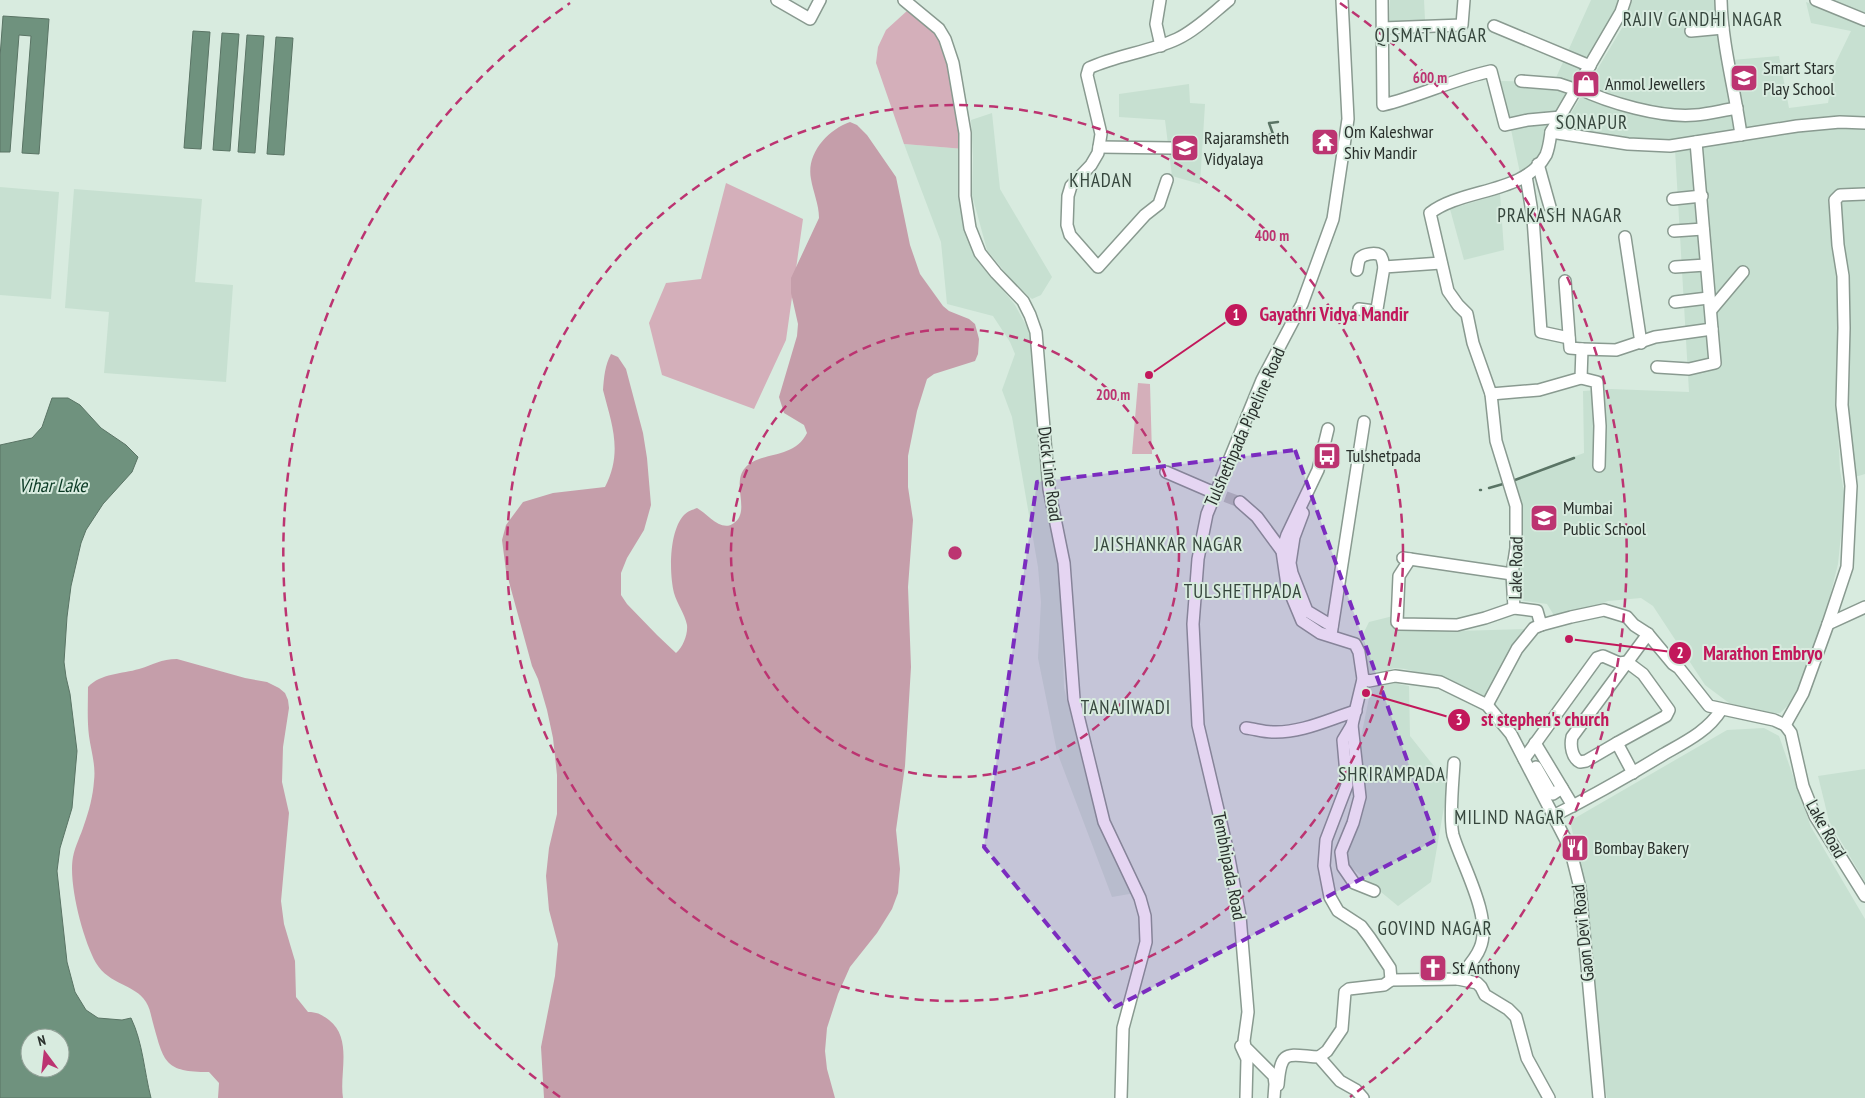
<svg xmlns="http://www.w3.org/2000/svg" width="1865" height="1098" font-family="'PT Sans Narrow',sans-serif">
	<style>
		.built { fill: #c7e0d1 }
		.green { fill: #d4afba }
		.forest { fill: #c59eaa }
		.water { fill: #6f927e; stroke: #5a7465; fill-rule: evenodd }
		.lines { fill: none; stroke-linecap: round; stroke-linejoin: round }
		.stream { stroke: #5a7465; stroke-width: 2.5 }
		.minor-tunnel { stroke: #b5c5bb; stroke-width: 11; stroke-dasharray: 11 5.5; stroke-linecap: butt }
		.minor-casing { stroke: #899a90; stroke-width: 14 }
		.minor { stroke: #fff; stroke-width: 11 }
		.marked { fill: #7b2cbf; fill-opacity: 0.2; stroke: #7b2cbf; stroke-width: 4; stroke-dasharray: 10 6; stroke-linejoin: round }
		.ring { fill: none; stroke: #bc3471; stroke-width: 2.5; stroke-dasharray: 9 6 }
		.labels { text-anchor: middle; stroke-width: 4; stroke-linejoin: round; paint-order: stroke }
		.poi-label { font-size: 18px; fill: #282f2b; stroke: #d8ebdf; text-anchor: start }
		.street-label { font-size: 18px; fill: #282f2b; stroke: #d8ebdf }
		.neighbourhood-label { font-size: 19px; letter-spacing: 1px; fill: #36463d; stroke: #d8ebdf }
		.water-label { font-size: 19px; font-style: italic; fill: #093823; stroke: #d8ebdf }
		.centre { fill: #bc3471; stroke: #d8ebdf; stroke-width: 2.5 }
		.ring-label { font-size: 15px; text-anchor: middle; font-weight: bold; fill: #bc3471; stroke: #d8ebdf; stroke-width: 4; stroke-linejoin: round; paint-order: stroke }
		.leader { fill: none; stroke: #c2185b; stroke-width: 2 }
		.callout-dot { fill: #c2185b; stroke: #d8ebdf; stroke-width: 2 }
		.mark-label { font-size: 15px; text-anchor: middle; font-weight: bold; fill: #fff }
		.callout-label { font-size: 19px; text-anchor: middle; font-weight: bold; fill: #c2185b; stroke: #d8ebdf; stroke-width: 4; stroke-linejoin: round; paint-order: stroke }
	</style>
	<rect width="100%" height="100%" fill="#d8ebdf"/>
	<g class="built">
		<polygon points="1390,0 1424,0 1425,20 1389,22"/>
		<polygon points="1591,0 1621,0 1617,12 1543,152 1532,167 1520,173 1501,81 1554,82"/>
		<polygon points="1632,0 1718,0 1737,131 1665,144 1561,130 1625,23"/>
		<polygon points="1823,0 1865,0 1865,17"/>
		<polygon points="1806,2 1865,23 1865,119 1746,130 1732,60 1779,56 1789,108 1828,103 1835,64 1851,31 1811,23"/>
		<polygon points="1189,84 1190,103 1205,104 1200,184 1172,176 1165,120 1119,117 1119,94"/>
		<polygon points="992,113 1000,189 1052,277 1041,295 1032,299 1013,282 987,250 972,195 973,157 971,120"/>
		<polygon points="1826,127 1865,128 1865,188 1831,195 1839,281 1837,409 1840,470 1845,497 1838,564 1822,629 1796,698 1780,713 1765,713 1729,703 1705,685 1653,606 1641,598 1608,601 1587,609 1555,617 1547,604 1518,600 1515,548 1523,510 1514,482 1520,478 1544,471 1543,468 1584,453 1583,391 1611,389 1689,392 1675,149"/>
		<polygon points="904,144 964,149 971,242 980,262 1015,305 1028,329 1033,354 1043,494 1060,561 1064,688 1088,785 1112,847 1135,893 1112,897 1057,752 1038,658 1041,602 1038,567 1012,417 1002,390 1015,354 1010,342 993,316 947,304 941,242"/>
		<polygon points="0,187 59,192 51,299 0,295"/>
		<polygon points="74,189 202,199 195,282 233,285 226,382 104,373 109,312 65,308"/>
		<polygon points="1500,194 1504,250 1464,260 1450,209"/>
		<polygon points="1845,197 1865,197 1865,474 1855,477 1846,402 1841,245 1842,204"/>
		<polygon points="1393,616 1393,628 1457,631 1529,629 1484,697 1447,680 1405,669 1394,668 1369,677 1366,674 1363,634 1369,622"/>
		<polygon points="1387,682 1409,686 1410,736 1448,784 1431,882 1398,906 1341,859 1362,805 1359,747 1371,688"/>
		<polygon points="1764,728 1779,736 1811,827 1865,919 1865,1098 1607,1098 1601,1064 1585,888 1570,821 1727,730"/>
		<polygon points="1865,769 1865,882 1829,821 1818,776"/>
	</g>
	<g class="green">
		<path d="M908,10C916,17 927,24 934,33C954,59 958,116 964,149L904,144L876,63L878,47L886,30Z"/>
		<polygon points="726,183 803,219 786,340 754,409 662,375 649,323 666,283 701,279"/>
		<polygon points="1138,383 1150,384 1152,454 1132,454"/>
	</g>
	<g class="forest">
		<path d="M850,122L857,125L867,135L896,177L910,245L920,274L943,306L949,311L969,319L975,324L979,339L978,354L975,361L934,374L927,379L917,411L908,456V487L913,520L908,587L911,667L905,766L896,830L900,869L898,893L892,909L877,933L850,967L838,994L827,1028L825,1051L827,1069L835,1098H544L541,1047L555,976L558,944L549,910L546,876L549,848L557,814V775L553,738L547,710L538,679L532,666L506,571L502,540L506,525L523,502L553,493L605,487C623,452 612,425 603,390C604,377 605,365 611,354L618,357L626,369L643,433L647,458L651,505L644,530L627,558L621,573V595L627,604L657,635L676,653C683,647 688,634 687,625C685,614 677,604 674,593C669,573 669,531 684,515C688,511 692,510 697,508C708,514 721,533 734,523C751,511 731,484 745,468C759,451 794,460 807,433L804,425L784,413L779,397L797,336L798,324L791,293V278L819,218C819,204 813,192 811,179C806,154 827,130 850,122Z"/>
		<path d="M177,659L245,678L267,682L279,688L285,693L288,700L289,708L283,747L282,782L289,813L281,901L284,924L295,961L296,997L308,1012C318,1012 322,1015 329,1020C353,1039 339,1073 343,1098H218L219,1083L209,1072C165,1072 164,1063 153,1023C151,1016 150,1008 146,1002C135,984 109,985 96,963C83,940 68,883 73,857C75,846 81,835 84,825C89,811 93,796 94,781C96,765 91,751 89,736C87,720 88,703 88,687C101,673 122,674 139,669C153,665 161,659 177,659Z"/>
	</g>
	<g class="water">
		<polygon points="3,16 49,19 39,154 22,153 31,36 19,35 10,152 0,152 0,57"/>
		<polygon points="193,31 210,32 201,149 184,148"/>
		<polygon points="222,33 239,34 230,151 213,150"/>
		<polygon points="247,35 264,36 255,153 238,152"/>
		<polygon points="276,37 293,38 284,155 267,154"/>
		<path d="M52,398H68L80,405L101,428L126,445L138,457L132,472L103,504L86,530L81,543L71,586L67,617L64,662L66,677L70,694L77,751L72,808L60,848L57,871L67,962L75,992L86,1010L98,1018L122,1020L131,1018C143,1043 144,1071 151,1098H0V445L32,438L42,427ZM30,1038H60V1068H30Z"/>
	</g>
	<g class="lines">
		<g class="stream">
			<polyline points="1269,135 1273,134 1269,123 1278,122"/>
			<polyline points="1515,480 1574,458"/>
			<polyline points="1489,488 1503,484"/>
			<polyline points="1480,490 1481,490"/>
		</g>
		<polyline class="minor-tunnel" points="1210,491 1240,502"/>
		<defs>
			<g id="minor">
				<polyline points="777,0 810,19 820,0"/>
				<polyline points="904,0 939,29 945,39 953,63 965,133 965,196 970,228 980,253 996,273 1023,301 1030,315 1036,332 1049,489 1064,563 1074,699 1104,822 1140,898 1145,916 1146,942 1123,1028 1121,1098"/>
				<polyline points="1160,0 1156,24 1161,46"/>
				<path d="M1382,0L1383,105C1420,96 1454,79 1491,71L1505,125L1528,120L1561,117"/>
				<path d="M1721,0C1722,45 1735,90 1741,135"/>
				<polyline points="1816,0 1865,20"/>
				<polyline points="1494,26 1590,66"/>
				<polyline points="1383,28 1462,25 1464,0"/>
				<polyline points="1691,31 1723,28"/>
				<polyline points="1521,81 1559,84 1577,90"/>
				<path d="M1578,88C1609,103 1661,118 1695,115C1709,114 1723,110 1737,108"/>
				<polyline points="1551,132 1628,144 1670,146 1797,126 1840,122 1865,123"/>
				<polyline points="1099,147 1172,148"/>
				<polyline points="1538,164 1550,207"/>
				<polyline points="1526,176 1533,218 1541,332 1569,338"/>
				<path d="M1167,180L1159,204L1145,215L1098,267L1070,235L1067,225L1068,196L1071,186L1091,165L1098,153L1101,134L1087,75L1089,68C1117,55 1149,52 1177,39C1196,30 1213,13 1229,0"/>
				<polyline points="1673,199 1702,196"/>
				<polyline points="1674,231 1703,229"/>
				<polyline points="1625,237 1641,343"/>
				<polyline points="1675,267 1706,265"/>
				<path d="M1357,270C1358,266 1358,261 1360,258C1364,254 1375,252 1380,255C1383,258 1383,263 1384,267"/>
				<polyline points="1565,281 1570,348 1582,349"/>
				<polyline points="1675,302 1708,298"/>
				<polyline points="1359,309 1374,311 1377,309 1384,267 1441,263"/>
				<polyline points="1711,310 1743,272"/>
				<polyline points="1657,367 1689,369 1715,363 1712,329"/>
				<polyline points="1581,378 1597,382 1600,426 1599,466"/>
				<polyline points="1491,394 1539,390 1581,378 1582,349 1616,350 1655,337 1712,329 1696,142"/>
				<polyline points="1166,472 1210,491"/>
				<polyline points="1240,502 1257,517 1282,551 1287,585 1302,621 1320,633 1355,644 1359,652 1363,679 1352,725 1343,740 1347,785 1326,840 1324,866 1330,897 1338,911 1361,926 1370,938 1390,968 1391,980"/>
				<polyline points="1303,513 1294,537 1290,563 1292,573 1307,611 1332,626"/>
				<polyline points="1282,551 1287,535 1318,470 1328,429"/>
				<polyline points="1403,558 1512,574"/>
				<polyline points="1410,559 1399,576 1397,622 1399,624 1457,625 1485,618 1514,608"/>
				<polyline points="1828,624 1865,607"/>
				<path d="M1541,625L1537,611L1514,608L1512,574L1516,548V506L1496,441L1491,394L1473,343L1467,314L1458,305L1448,291L1430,213C1462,188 1525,194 1546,155C1549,148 1550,139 1551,132L1621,12L1625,0"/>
				<polyline points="1331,635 1364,422"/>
				<polyline points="1363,679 1369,681 1395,676 1440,682 1487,705 1511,734 1570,848 1580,888 1599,1098"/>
				<polyline points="1487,705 1517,649 1534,628 1541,625 1571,617 1604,610 1627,617 1634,625 1648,634 1673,664 1679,668 1709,706 1774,720 1785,725 1791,733 1803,786 1815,816 1865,896"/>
				<polyline points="1352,725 1360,797 1353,823 1341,852 1343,867 1354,883 1374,891"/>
				<polyline points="1785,725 1803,693 1828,624 1847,567 1851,486 1842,405 1844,328 1843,276 1838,245 1835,200 1840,195 1865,194"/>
				<path d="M1246,728C1255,729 1264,732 1273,732C1302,733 1329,719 1356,711"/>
				<polyline points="1535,743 1573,806"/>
				<path d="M1617,743L1586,761L1580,762C1572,758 1570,746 1572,737L1648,634"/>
				<polyline points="1524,759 1597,658 1603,656 1619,663 1627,662 1643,674 1669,710 1666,716 1617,743 1633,773"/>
				<polyline points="1536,767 1551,793 1553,794 1562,788"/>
				<path d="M1553,816C1591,797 1628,776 1664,754C1685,742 1708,731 1721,710"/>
				<polyline points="1458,979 1477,983 1481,987 1485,995 1508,1009 1516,1017 1527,1058 1549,1098"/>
				<path d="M1391,980L1458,979C1465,970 1476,959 1480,948C1493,918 1462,865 1453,835C1449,818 1453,781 1454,763"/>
				<polyline points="1241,1046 1247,1059 1246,1098"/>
				<polyline points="1319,1057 1327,1051 1342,1029 1345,992 1349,989 1384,985 1391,980"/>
				<path d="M1278,1085C1281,1048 1287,1055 1319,1057L1340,1081L1356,1090L1363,1098"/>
				<polyline points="1274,1098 1275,1084 1274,1076 1245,1047 1244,1041 1248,1012 1240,916 1227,848 1198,725 1193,624 1198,559 1207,514 1262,380 1302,304 1333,219 1348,119 1342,0"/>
			</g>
		</defs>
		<use href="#minor" class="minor-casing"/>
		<use href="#minor" class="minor"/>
	</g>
	<path class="marked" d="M1295,450L1436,840L1115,1007L984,847L1037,482Z"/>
	<g class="ring">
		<circle cx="955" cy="553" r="224"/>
		<circle cx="955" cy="553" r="448"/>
		<path d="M560 1097A672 672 0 0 1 570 3M1340 3A672 672 0 0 1 1350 1097"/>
	</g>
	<defs>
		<symbol id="school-square" viewBox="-11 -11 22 22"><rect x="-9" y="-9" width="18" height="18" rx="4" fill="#bc3471" stroke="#d8ebdf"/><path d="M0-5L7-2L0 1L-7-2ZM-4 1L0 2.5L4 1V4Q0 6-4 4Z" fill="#fff"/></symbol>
		<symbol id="shop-square" viewBox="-11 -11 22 22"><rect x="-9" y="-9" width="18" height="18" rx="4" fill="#bc3471" stroke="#d8ebdf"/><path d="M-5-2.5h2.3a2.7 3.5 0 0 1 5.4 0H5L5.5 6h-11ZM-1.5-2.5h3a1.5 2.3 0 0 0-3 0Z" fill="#fff"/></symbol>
		<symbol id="temple-square" viewBox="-11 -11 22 22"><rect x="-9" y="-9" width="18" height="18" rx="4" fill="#bc3471" stroke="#d8ebdf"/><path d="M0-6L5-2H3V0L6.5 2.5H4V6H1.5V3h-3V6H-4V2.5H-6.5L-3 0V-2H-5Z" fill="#fff"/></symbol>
		<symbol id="bus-square" viewBox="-11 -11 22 22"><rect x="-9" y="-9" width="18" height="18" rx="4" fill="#bc3471" stroke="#d8ebdf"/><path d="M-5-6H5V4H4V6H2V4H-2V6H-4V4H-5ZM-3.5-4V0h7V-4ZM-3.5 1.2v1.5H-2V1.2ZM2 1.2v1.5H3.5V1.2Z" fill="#fff"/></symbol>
		<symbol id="restaurant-square" viewBox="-11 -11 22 22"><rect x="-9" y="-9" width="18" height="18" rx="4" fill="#bc3471" stroke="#d8ebdf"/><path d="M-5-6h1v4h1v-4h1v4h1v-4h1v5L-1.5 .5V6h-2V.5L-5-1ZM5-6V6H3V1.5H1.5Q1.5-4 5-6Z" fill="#fff"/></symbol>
		<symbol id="church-square" viewBox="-11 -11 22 22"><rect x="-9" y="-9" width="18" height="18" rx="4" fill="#bc3471" stroke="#d8ebdf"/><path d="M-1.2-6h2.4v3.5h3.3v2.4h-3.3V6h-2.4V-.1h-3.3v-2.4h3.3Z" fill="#fff"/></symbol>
	</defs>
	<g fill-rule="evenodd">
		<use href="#school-square" x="1728" y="62" width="32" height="32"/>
		<use href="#shop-square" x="1570" y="68" width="32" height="32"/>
		<use href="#temple-square" x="1309" y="126" width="32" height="32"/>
		<use href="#school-square" x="1169" y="132" width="32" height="32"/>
		<use href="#bus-square" x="1311" y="440" width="32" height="32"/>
		<use href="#school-square" x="1528" y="502" width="32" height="32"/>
		<use href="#restaurant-square" x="1559" y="832" width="32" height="32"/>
		<use href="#church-square" x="1417" y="952" width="32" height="32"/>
	</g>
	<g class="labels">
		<g class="poi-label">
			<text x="1763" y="74">Smart Stars<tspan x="1763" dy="21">Play School</tspan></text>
			<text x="1605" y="90">Anmol Jewellers</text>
			<text x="1344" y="138">Om Kaleshwar<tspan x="1344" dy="21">Shiv Mandir</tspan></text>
			<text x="1204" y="144">Rajaramsheth<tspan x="1204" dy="21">Vidyalaya</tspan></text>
			<text x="1346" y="462">Tulshetpada</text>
			<text x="1563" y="514">Mumbai<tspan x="1563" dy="21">Public School</tspan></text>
			<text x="1594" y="854">Bombay Bakery</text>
			<text x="1452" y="974">St Anthony</text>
		</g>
		<g class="street-label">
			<text transform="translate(1245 427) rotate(-66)" y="6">Tulshethpada Pipeline Road</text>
			<text transform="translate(1050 474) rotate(83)" y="6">Duck Line Road</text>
			<text transform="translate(1516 568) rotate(-89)" y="6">Lake Road</text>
			<text transform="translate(1826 829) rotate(61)" y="6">Lake Road</text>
			<text transform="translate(1229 866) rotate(79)" y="6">Tembhipada Road</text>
			<text transform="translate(1583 933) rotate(-96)" y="6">Gaon Devi Road</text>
		</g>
		<g class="neighbourhood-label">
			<text x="1703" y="26">RAJIV GANDHI NAGAR</text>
			<text x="1431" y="42">QISMAT NAGAR</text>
			<text x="1592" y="129">SONAPUR</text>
			<text x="1101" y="187">KHADAN</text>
			<text x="1560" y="222">PRAKASH NAGAR</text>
			<text x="1169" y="551">JAISHANKAR NAGAR</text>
			<text x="1243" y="598">TULSHETHPADA</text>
			<text x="1126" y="714">TANAJIWADI</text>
			<text x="1392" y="781">SHRIRAMPADA</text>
			<text x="1510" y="824">MILIND NAGAR</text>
			<text x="1435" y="935">GOVIND NAGAR</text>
		</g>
		<g class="water-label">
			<text x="53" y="492">Vihar Lake</text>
		</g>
	</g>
	<circle cx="955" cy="553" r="8" class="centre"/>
	<g class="ring-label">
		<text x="1430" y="83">600 m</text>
		<text x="1272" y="241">400 m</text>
		<text x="1113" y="400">200 m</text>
	</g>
	<path class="leader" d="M1149 375L1236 315M1569 639L1680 653M1366 693L1459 720"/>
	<g class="callout-dot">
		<circle cx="1149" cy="375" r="5"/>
		<circle cx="1569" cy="639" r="5"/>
		<circle cx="1366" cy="693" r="5"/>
		<circle cx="1236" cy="315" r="12"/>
		<circle cx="1680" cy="653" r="12"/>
		<circle cx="1459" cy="720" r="12"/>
	</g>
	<g class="mark-label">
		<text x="1236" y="320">1</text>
		<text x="1680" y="658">2</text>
		<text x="1459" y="725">3</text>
	</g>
	<g class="callout-label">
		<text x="1334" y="321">Gayathri Vidya Mandir</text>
		<text x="1763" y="660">Marathon Embryo</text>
		<text x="1545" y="726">st stephen's church</text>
	</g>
	<g transform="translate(45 1053) rotate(345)"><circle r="24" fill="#d8ebdf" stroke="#92a097"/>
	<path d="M0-4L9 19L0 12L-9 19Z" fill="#bc3471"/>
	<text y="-8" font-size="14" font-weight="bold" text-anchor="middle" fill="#282f2b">N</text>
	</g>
</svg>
